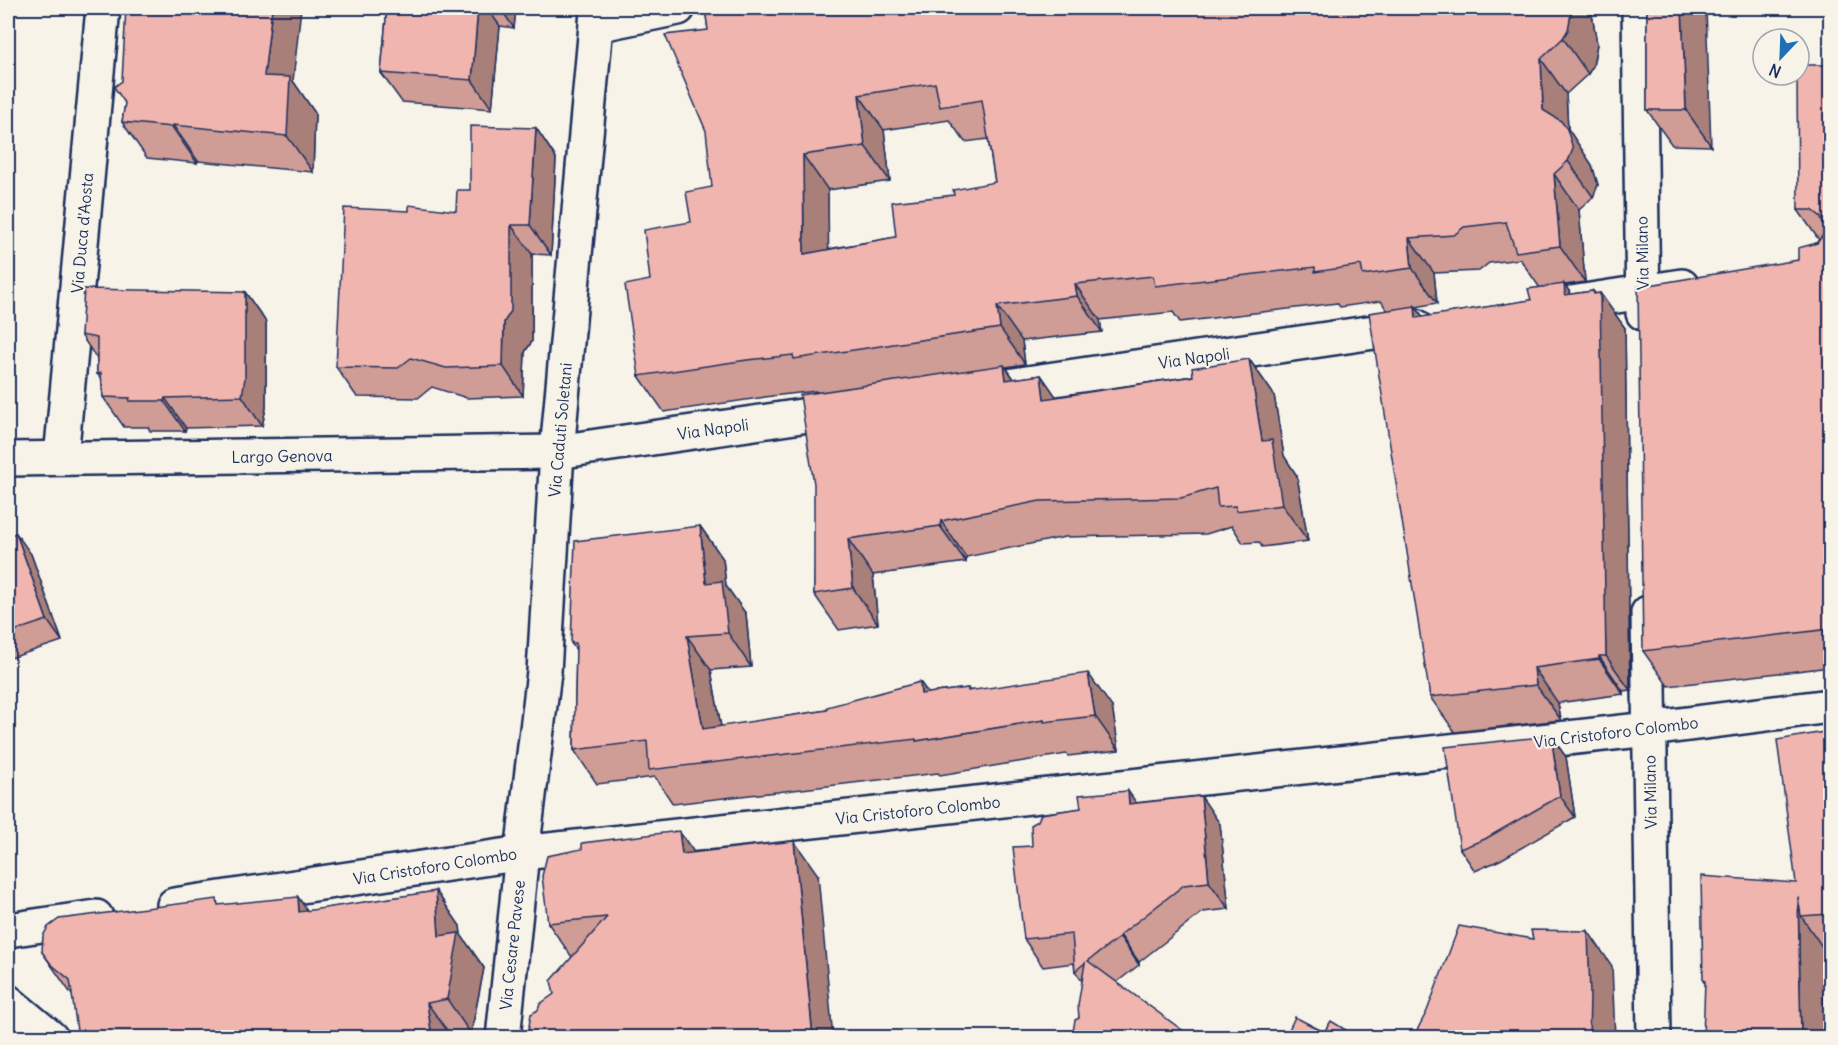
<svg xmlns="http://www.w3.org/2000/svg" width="1838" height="1045" font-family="Delius,sans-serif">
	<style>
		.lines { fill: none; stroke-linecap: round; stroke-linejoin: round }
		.minor-casing { stroke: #1b2f5e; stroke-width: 38 }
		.minor { stroke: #f7f3e8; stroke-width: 33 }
		.wall { fill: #cf9c96; stroke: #1b2f5e; stroke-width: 1.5; fill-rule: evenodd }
		.shaded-wall { fill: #a97f7a; stroke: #1b2f5e; stroke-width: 1.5 }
		.building { fill: #f1b5af; stroke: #1b2f5e; stroke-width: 1.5; fill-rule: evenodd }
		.labels { text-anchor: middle; stroke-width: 4.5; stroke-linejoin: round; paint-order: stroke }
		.street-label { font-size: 16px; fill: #1b2f5e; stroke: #f7f3e8 }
	</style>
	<rect width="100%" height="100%" fill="#f7f3e8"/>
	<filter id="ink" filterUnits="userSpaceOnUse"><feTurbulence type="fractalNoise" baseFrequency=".0167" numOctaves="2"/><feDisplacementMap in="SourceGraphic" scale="12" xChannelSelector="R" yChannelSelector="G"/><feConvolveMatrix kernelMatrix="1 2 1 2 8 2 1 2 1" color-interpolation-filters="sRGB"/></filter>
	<g filter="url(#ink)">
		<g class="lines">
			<defs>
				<g id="minor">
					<polyline points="1639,8 1643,313"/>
					<polyline points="596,25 678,8"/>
					<polyline points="1558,305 1682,286"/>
					<polyline points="1000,387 1415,326"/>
					<polyline points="61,458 103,8"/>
					<polyline points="8,459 557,452 849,409"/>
					<polyline points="1648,613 1654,1038"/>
					<polyline points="174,905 522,853 1649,729 1830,706"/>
					<polyline points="8,930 96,917"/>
					<polyline points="8,1002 51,1038"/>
					<polyline points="503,1038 522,853 544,672 557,452 596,25 597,8"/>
				</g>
			</defs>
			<use href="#minor" class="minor-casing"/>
			<use href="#minor" class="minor"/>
		</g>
		<g class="wall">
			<polygon points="387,8 516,8 514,28 500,26 492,109 402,102 381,73"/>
			<path d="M705,8H1594H1591L1597,44L1593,66L1588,74L1566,94L1568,129L1592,165L1598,185L1593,197L1579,210L1585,282L1565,285L1571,294L1593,291L1596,294L1600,293L1625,328L1630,690L1623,691V694L1558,703L1561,720L1455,732L1430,697L1387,310L1381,301L1340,307L1337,303L1180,322L1173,312L1100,320L1102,332L1022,341L1025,364L1006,367L1014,379L1041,375L1056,397L1193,376L1249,359L1274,395L1284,456L1297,476L1308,541L1262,547L1259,542L1243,543L1232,526L1206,534L1065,537L966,557V562L873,575L878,624L839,630L814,594L818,393L816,391L772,396L664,412L639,376L650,280L691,222L712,187L708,30ZM949,120L965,142L988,139L995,182L954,195L896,237L828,249V190L890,181L884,130ZM1520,259L1540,288L1531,300L1423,317L1416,307L1437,303L1434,273L1479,271L1489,263Z"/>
			<polygon points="1647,8 1711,146 1672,145 1647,110"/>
			<polygon points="1830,65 1830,667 1668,686 1643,651 1798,260 1819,240 1798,210"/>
			<polygon points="122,81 293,81 315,113 313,172 198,161 197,163 147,158 122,122 125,103"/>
			<polygon points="536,128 556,158 551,255 532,254 532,341 525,352 523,396 467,398 432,387 418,398 357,397 336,367 409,211 456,211 470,190"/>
			<polygon points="245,292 266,322 266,408 262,426 186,428 185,431 150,431 148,427 124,427 103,397 102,379 97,374 97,359 81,335"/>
			<polygon points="700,526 723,559 726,586 746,614 751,667 711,670 721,727 827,710 920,682 928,693 968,688 969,690 1112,707 1119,750 1068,756 1066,754 940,775 938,773 673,804 655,777 597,784 574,750 576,650 571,643"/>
			<polygon points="8,536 31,554 62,641 8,659"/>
			<polygon points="1830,731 1830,951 1825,951 1823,948 1705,983 1703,981 1796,883"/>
			<polygon points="1551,736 1566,757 1575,817 1500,860 1475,871 1460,849"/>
			<polygon points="1136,803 1220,824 1229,909 1203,912 1139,962 1139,965 1117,982 1079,1018 1082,981 1075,971 1074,963 1043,967 1024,939 1032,846"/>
			<polygon points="694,853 818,875 538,1010 554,994 572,957 548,923"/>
			<polygon points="436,891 460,926 461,935 484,968 471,1034 452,1038 72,995 42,952 221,905 307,911"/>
		</g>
		<g class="shaded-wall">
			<polygon points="272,8 301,8 293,81 315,113 313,172 287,136 264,76"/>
			<polygon points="478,8 487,8 500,26 492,109 472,80"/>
			<polygon points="500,8 516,8 514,28"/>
			<polygon points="1572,8 1591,8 1597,44 1593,66 1588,74 1563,38"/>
			<polygon points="1682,8 1706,8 1711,146 1686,110"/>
			<polygon points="1541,59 1566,94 1568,129 1592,165 1598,185 1593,197 1568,161 1543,110"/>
			<polygon points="859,95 884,130 890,181 865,146"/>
			<polygon points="173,125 198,161 197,163 172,127"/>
			<polygon points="536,128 556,158 551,255 530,225"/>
			<polygon points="803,155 828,190 829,290 804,254"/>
			<polygon points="1554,174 1579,210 1585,282 1560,246"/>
			<polygon points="511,225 532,254 532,341 525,352 523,396 503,366 504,322"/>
			<polygon points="1409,238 1434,273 1437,303 1412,268"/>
			<polygon points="1075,284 1100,320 1102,332 1077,296"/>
			<polygon points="1564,284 1589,319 1565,295"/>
			<polygon points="1593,291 1601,301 1600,293 1625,328 1630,690 1606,656"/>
			<polygon points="245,292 266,322 266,408 262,426 242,396"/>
			<polygon points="997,306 1022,341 1025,364 1000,328"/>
			<polygon points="1415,306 1440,341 1416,318"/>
			<polygon points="1249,359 1274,395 1284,456 1297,476 1308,541 1282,505 1262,441"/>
			<polygon points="1004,365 1030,401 1006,380"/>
			<polygon points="1041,375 1066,411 1044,399"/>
			<polygon points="165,398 186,428 185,431 164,401"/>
			<polygon points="941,521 966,557 966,562 940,526"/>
			<polygon points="700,526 723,559 726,586 746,614 751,667 728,633 706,583"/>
			<polygon points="16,533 31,554 62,641 47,620"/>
			<polygon points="848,539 873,575 878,624 853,588"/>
			<polygon points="687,636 711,670 727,761 703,729"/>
			<polygon points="1599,656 1623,691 1623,694 1599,659"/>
			<polygon points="1534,668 1558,703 1561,720 1536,685"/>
			<polygon points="1088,673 1112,707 1119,750 1095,716"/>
			<polygon points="920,682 944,715 921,694"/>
			<polygon points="1551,736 1566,757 1575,817 1560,796"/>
			<polygon points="1128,791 1147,818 1129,804"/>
			<polygon points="1201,796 1220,824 1229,909 1209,882"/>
			<polygon points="679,831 703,865 682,854"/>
			<polygon points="794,841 818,875 833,1038 813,1038"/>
			<polygon points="436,891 460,926 461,935 484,968 471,1034 447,999 439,936"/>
			<polygon points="298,897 322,932 299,912"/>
			<polygon points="1798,897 1801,916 1823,948 1825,1038 1801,1038"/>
			<polygon points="1588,931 1612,966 1615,1038 1589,1038"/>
			<polygon points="1120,935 1139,962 1139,965 1120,937"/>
			<polygon points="427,1003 452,1037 452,1038 432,1038"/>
		</g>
		<g class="building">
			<polygon points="126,8 272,8 264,76 290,77 287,136 173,125 172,127 122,122 125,103 114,87 122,81"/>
			<polygon points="387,8 478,8 472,80 381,73"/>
			<path d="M705,8H1572L1568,30L1563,38L1541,59L1543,110L1561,121L1567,129L1573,149L1568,161L1554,174L1560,246L1516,252L1506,222L1464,227L1454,235L1409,238L1412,268L1363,275L1361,265L1315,272V267L1155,286L1153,276L1075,284L1077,296L997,306L1000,328L794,359L793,355L747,360L639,376L625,285L650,280L644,230L691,222L686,192L712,187L706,131L665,35L708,30ZM935,83L940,107L982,100L995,182L953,190L954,195L892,202L896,237L804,254L803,155L865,146L859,95Z"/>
			<polygon points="1647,8 1682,8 1686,110 1647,110"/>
			<polygon points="1799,65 1830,65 1830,629 1643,651 1638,287 1798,260 1798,248 1817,243 1823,235 1824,226 1820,216 1812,210 1798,210 1797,75 1799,75"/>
			<polygon points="470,126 536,128 530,225 511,225 511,311 504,322 503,366 446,368 411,358 398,368 336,367 344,208 409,211 409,205 456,211 457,190 470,190"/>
			<polygon points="1564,284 1565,295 1593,291 1594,294 1600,293 1606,656 1599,656 1599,659 1534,668 1536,685 1430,697 1369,313 1415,306 1416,318 1531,300 1528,289"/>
			<polygon points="84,289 245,292 245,378 242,396 165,398 164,401 129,401 130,398 103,397 101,373 97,374 97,338 81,335"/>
			<polygon points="1249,359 1262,441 1272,440 1282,505 1236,511 1236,506 1218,507 1216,488 1181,498 1040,501 941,521 940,526 848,539 853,588 814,594 814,484 800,395 1004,365 1006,380 1041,375 1044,399 1193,376 1192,368"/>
			<polygon points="700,526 706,583 722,581 728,633 687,636 703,729 827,710 827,707 920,682 921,694 968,688 968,691 1088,673 1095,716 1044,722 1044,720 916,741 916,739 649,770 647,741 574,750 576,643 571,643 575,541"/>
			<polygon points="16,533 47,620 8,633 8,536"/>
			<polygon points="1830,731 1830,914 1801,916 1798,897 1801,1038 1703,1038 1705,981 1703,981 1701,876 1796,883 1777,740"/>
			<polygon points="1551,736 1560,796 1485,839 1460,849 1445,747"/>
			<polygon points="1128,791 1129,804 1201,796 1209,882 1184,885 1120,935 1120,937 1088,961 1193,1038 1072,1038 1075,1020 1079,1018 1078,1005 1085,963 1075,971 1072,934 1024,939 1013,847 1032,846 1031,825 1038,821 1041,814 1081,808 1079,795"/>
			<polygon points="679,831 682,854 794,841 813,1038 527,1038 531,1014 538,1010 540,1004 554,994 551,981 607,917 548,923 542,876 547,856 582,849 582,843"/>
			<polygon points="436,891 439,936 459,933 447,999 427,1003 432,1038 78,1038 70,980 51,964 42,952 43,936 48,927 59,919 217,899 218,905 298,897 299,912"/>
			<polygon points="1459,926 1533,939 1531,930 1588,931 1590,996 1589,1038 1413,1038 1427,1011"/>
			<polygon points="1295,1017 1324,1032 1331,1021 1359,1038 1285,1038"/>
			<polygon points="8,1033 13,1038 8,1038"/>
		</g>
	</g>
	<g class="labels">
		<g class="street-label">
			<text transform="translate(82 233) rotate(-85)" y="6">Via Duca d'Aosta</text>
			<text transform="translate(1642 253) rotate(-91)" y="6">Via Milano</text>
			<text transform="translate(1194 358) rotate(-8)" y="6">Via Napoli</text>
			<text transform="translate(713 429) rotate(-8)" y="6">Via Napoli</text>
			<text transform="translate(560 430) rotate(-85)" y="6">Via Caduti Soletani</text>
			<text transform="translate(282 456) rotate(-1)" y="6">Largo Genova</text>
			<text transform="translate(1616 732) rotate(-7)" y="6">Via Cristoforo Colombo</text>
			<text transform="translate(1650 792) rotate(-91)" y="6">Via Milano</text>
			<text transform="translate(918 810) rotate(-6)" y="6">Via Cristoforo Colombo</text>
			<text transform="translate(435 866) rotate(-9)" y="6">Via Cristoforo Colombo</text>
			<text transform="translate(512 945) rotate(-84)" y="6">Via Cesare Pavese</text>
		</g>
	</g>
	<rect width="1838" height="1045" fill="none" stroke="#f7f3e8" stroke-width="30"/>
	<rect x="15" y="15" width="1808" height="1015" fill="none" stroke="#1b2f5e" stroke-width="2" filter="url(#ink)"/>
	<g transform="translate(1781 57) rotate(203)"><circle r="28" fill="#f7f3e8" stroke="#9fa5b1" stroke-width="1.5"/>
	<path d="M0-4.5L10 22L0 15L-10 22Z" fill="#1f6fb2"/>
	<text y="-9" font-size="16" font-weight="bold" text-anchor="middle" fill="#1b2f5e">N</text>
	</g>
</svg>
